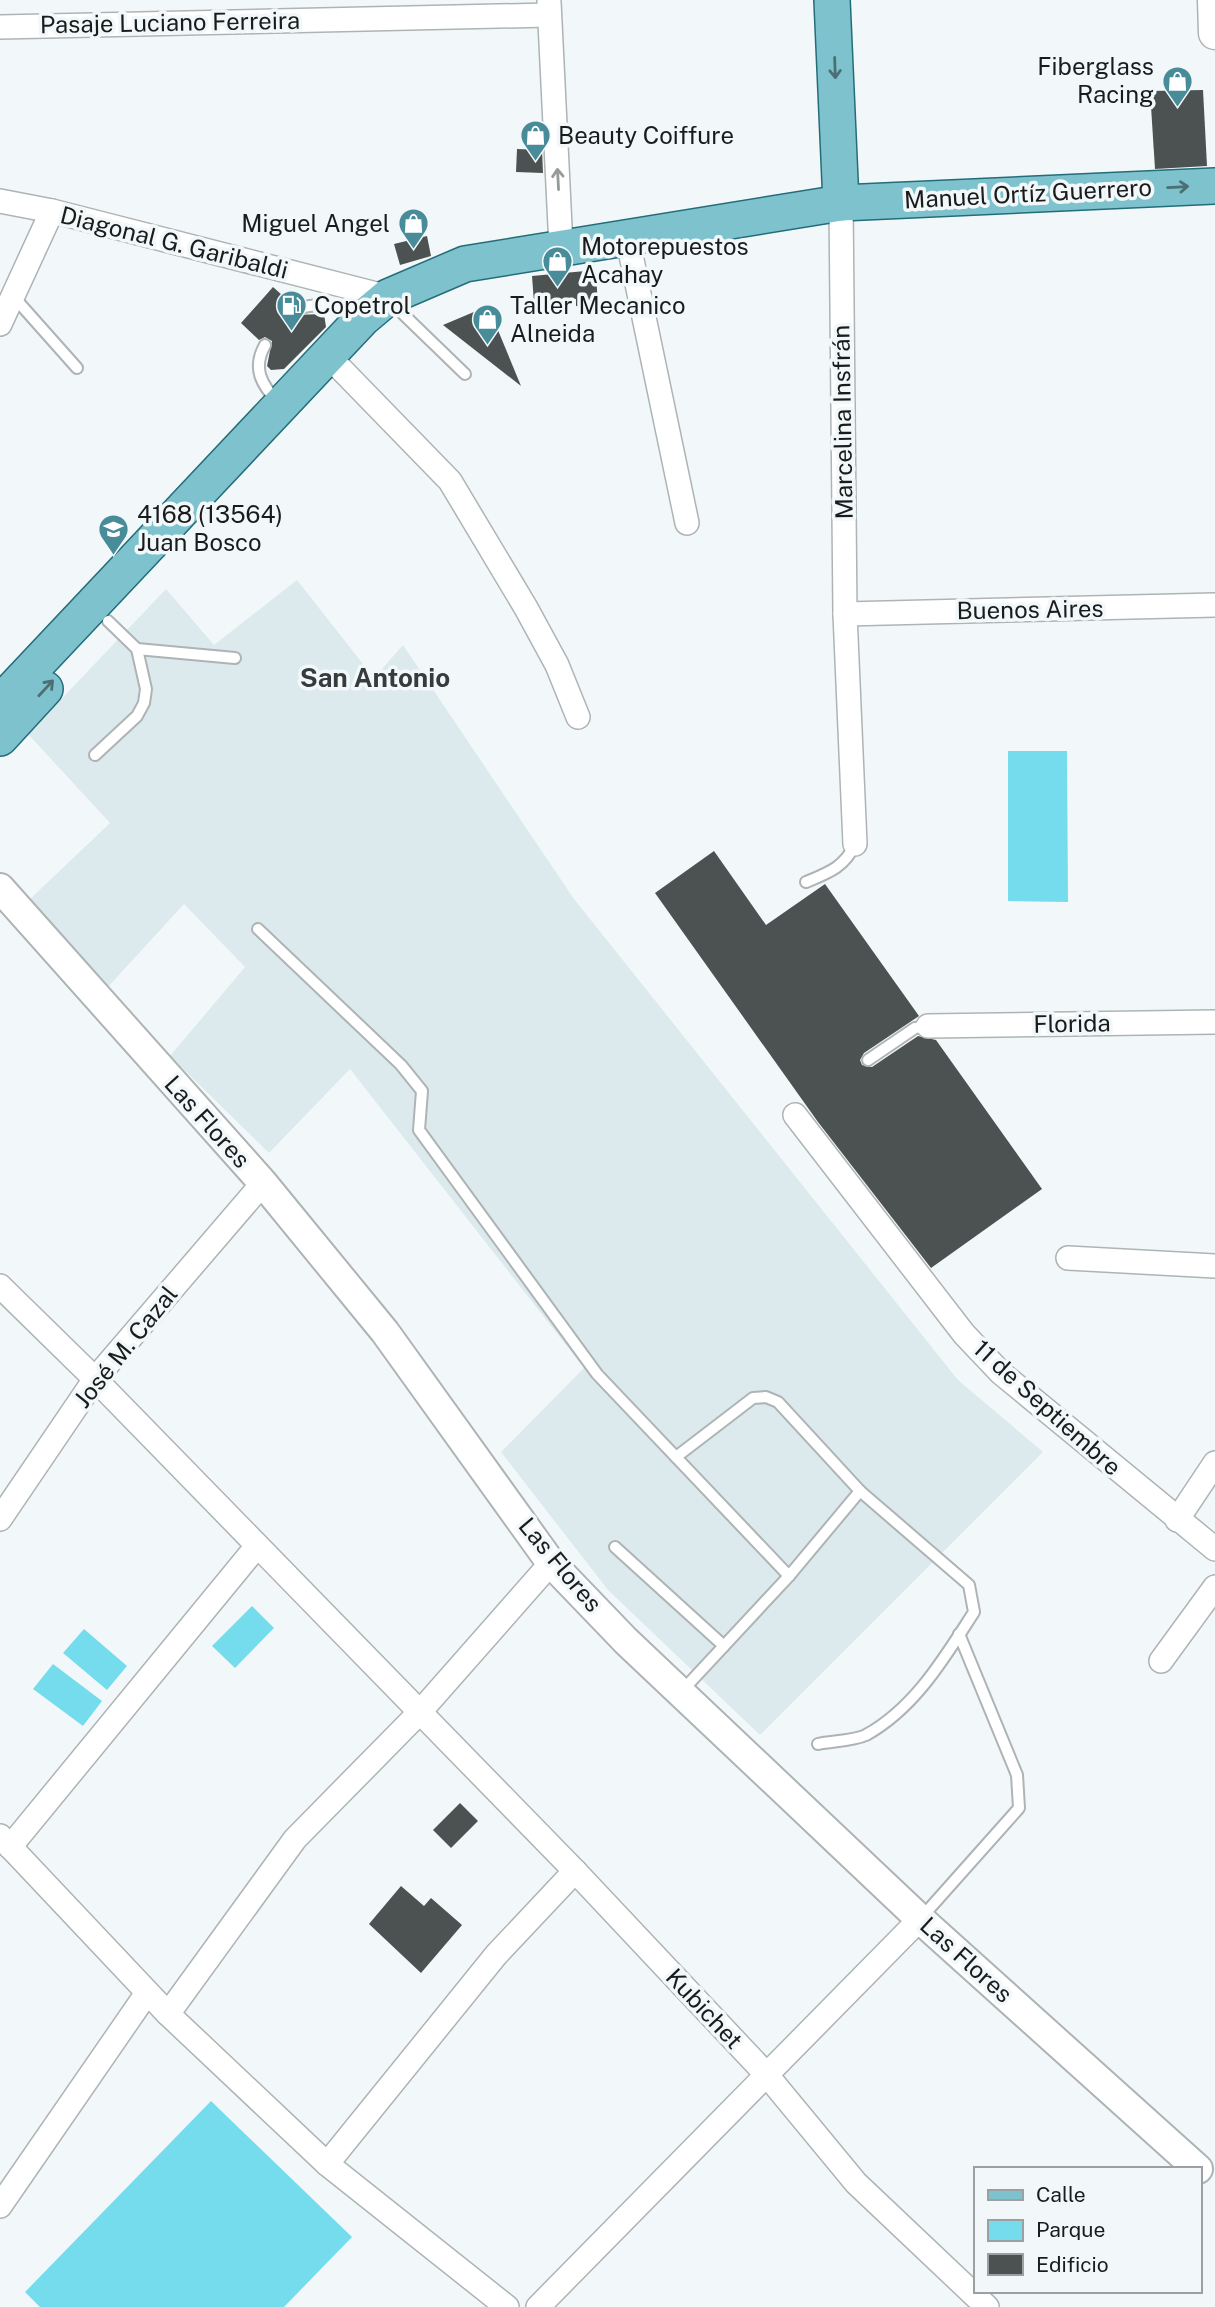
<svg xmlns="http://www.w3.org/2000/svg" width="1215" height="2307" font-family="'Public Sans',sans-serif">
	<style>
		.built { fill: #dceaed }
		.green { fill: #75dcee }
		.building { fill: #4c5152 }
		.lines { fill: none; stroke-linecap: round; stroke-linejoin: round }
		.service-casing { stroke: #aeb4b5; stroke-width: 14 }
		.minor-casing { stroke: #aeb4b5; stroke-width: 26 }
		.tertiary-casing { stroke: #aeb4b5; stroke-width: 32 }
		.secondary-casing { stroke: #aeb4b5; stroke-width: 35 }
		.primary-casing { stroke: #236d79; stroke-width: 38 }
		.service { stroke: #fff; stroke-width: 10 }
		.minor { stroke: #fff; stroke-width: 23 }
		.tertiary { stroke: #fff; stroke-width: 28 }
		.secondary { stroke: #fff; stroke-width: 32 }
		.primary { stroke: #7ec2cd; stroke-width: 35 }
		.oneway { stroke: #4c6f74 }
		.oneway2 { stroke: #989999 }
		.labels { text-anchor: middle; stroke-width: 7; stroke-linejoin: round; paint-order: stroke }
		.street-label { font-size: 24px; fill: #1a1c1c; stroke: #f2f8fa }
		.poi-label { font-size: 24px; fill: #1a1c1c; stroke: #f2f8fa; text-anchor: start }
		.neighbourhood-label { font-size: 26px; font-weight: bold; fill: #363b3c; stroke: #f2f8fa }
	</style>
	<rect width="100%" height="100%" fill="#f2f8fa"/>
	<polygon class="built" points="297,580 374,678 403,645 574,899 958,1380 1043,1452 760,1735 608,1590 501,1452 584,1368 350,1069 269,1153 170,1056 245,967 184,904 106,989 29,900 110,823 28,734 166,589 214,645"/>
	<g class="green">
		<polygon points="1008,751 1067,751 1068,902 1008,901"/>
		<polygon points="252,1606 274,1628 235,1668 212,1646"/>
		<polygon points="84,1629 127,1666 107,1690 63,1653"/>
		<polygon points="53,1664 102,1701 83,1726 33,1689"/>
		<polygon points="211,2101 352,2237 284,2307 40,2307 25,2292"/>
	</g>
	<g class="building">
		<polygon points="1203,90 1207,166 1155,169 1150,91"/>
		<polygon points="517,149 542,150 543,173 516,172"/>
		<polygon points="427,236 431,256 400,265 394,244"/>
		<polygon points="596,270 598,310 576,306 576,299 534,303 532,276"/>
		<polygon points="273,287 292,304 293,315 324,314 326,327 284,369 271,370 267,366 272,341 265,337 259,340 241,323"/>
		<polygon points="488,306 521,386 443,325"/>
		<polygon points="714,851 766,925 825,884 919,1016 864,1053 860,1060 862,1065 872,1067 918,1036 936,1040 1042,1189 931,1268 818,1122 655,893"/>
		<polygon points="460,1803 478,1821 451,1848 433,1830"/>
		<polygon points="401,1886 424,1906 431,1898 462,1925 421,1973 369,1924"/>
	</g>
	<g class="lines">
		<defs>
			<g id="service">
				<polyline points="13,296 77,368"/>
				<path d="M298,309C321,301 335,307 357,316"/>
				<polyline points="403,314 465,374"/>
				<path d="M265,345C252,368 261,385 279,403"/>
				<polyline points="137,649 235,658"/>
				<polyline points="95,755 137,716 144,703 146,689 137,649 108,621"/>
				<path d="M806,882C828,873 845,867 855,844"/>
				<polyline points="258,929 401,1065 422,1091 419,1130 597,1374 789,1576"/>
				<polyline points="868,1060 915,1028 928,1026"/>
				<polyline points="676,1457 753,1398 766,1397 778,1402 860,1491 789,1576 682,1691"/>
				<polyline points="615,1547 724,1646"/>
				<path d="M818,1744C832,1741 853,1741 866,1735C915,1708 945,1657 974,1612L969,1585L860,1491"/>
				<polyline points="922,1917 1019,1808 1017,1775 959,1634"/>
			</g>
			<g id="minor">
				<polyline points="549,2 561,247"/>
				<polyline points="0,27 549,15"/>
				<polyline points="0,201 52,211 388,297"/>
				<polyline points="841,203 845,614 855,844"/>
				<polyline points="627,236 687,523"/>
				<polyline points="0,324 52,211"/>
				<polyline points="341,369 450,481 526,608 557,665 578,717"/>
				<polyline points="845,614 1215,605"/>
				<polyline points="928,1026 1215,1022"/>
				<polyline points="795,1115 964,1334 1001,1373 1215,1549"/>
				<polyline points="1068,1258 1215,1266"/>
				<polyline points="0,1286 95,1379 575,1871 766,2074 856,2183 987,2307"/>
				<polyline points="0,1519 95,1379 263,1183"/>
				<polyline points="1177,1520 1215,1463"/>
				<polyline points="1161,1661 1215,1587"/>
				<polyline points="0,1836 168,2014 327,2164 507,2307"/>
				<polyline points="10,1847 257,1546"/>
				<polyline points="168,2014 295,1839 419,1713 551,1563"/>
				<polyline points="327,2164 496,1955 575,1871"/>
				<polyline points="0,2206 147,1993"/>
				<polyline points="538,2307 920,1919"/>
			</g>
			<polyline id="tertiary" points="0,888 263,1183 385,1332 551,1563 626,1641 920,1919 1198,2169"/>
			<polyline id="secondary" points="1214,0 1215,33"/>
			<g id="primary">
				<polyline points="832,0 841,203"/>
				<polyline points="0,703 363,318 388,297 465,264 841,203 1215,186"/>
				<polyline points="0,738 45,689"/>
			</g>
		</defs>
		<use href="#service" class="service-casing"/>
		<use href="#minor" class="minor-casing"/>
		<use href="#tertiary" class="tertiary-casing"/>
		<use href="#secondary" class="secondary-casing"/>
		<use href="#primary" class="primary-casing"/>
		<use href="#service" class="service"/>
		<use href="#minor" class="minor"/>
		<use href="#tertiary" class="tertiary"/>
		<use href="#secondary" class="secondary"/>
		<use href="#primary" class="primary"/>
	</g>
	<defs><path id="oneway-shaft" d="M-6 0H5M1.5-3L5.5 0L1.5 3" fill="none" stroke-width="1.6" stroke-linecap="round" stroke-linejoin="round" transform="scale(1.75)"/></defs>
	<g class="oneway">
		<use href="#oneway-shaft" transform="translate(835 68) rotate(88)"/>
		<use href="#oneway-shaft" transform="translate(1178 187) rotate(-3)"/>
		<use href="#oneway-shaft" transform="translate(46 688) rotate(-47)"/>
	</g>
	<use class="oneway2" href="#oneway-shaft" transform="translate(558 179) rotate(-93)"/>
	<defs>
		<symbol id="shop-pin" viewBox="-11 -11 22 30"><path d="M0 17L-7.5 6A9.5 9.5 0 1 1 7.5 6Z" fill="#478c98" stroke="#f2f8fa"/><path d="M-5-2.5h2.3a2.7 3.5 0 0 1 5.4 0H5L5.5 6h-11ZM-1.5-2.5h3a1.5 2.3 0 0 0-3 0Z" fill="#fff"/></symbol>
		<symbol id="fuel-pin" viewBox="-11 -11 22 30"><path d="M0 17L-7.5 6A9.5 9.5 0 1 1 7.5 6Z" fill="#478c98" stroke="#f2f8fa"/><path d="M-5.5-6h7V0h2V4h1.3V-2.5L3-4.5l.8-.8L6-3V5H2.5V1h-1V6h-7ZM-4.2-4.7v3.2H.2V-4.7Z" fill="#fff"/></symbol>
		<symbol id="school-pin" viewBox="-11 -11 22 30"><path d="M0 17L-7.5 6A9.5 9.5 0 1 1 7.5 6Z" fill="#478c98" stroke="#f2f8fa"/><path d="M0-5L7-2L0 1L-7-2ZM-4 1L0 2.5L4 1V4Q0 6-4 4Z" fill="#fff"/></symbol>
	</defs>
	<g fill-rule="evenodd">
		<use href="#shop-pin" x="1160" y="64" width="35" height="47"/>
		<use href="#shop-pin" x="518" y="118" width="35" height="47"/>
		<use href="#shop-pin" x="396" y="206" width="35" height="47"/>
		<use href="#shop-pin" x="540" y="244" width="35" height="47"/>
		<use href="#fuel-pin" x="274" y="288" width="35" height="47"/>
		<use href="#shop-pin" x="470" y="302" width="35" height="47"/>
		<use href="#school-pin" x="96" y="512" width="35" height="47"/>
	</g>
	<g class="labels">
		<g class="street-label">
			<text transform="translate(170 23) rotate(-1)" y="8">Pasaje Luciano Ferreira</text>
			<text transform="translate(1028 194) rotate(-3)" y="8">Manuel Ortíz Guerrero</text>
			<text transform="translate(174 243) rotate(14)" y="8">Diagonal G. Garibaldi</text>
			<text transform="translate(843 422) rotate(-91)" y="8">Marcelina Insfrán</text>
			<text transform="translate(1030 610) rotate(-1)" y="8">Buenos Aires</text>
			<text transform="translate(1072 1024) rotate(-1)" y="8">Florida</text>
			<text transform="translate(207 1122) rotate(48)" y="8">Las Flores</text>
			<text transform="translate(126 1347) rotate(-51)" y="8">José M. Cazal</text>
			<text transform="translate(1047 1408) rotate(42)" y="8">11 de Septiembre</text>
			<text transform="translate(560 1565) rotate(50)" y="8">Las Flores</text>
			<text transform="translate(966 1960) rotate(42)" y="8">Las Flores</text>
			<text transform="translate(704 2009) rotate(47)" y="8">Kubichet</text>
		</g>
		<g class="poi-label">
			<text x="1154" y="75" text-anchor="end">Fiberglass<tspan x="1154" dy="28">Racing</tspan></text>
			<text x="558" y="144">Beauty Coiffure</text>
			<text x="390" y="232" text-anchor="end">Miguel Angel</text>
			<text x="581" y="255">Motorepuestos<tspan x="581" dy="28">Acahay</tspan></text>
			<text x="314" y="314">Copetrol</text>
			<text x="510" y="314">Taller Mecanico<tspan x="510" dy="28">Alneida</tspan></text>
			<text x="137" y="523">4168 (13564)<tspan x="137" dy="28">Juan Bosco</tspan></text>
		</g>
		<g class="neighbourhood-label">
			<text x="375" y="687">San Antonio</text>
		</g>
	</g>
	<rect x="974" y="2167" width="228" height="126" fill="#f2f8fa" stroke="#9ca0a1" stroke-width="2"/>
	<rect x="988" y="2190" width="35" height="10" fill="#7ec2cd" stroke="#9ca0a1" stroke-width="2"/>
	<text x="1036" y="2202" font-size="21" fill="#1a1c1c">Calle</text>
	<rect x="988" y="2220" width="35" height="21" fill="#75dcee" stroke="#9ca0a1" stroke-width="2"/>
	<text x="1036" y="2237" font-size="21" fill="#1a1c1c">Parque</text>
	<rect x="988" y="2254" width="35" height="21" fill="#4c5152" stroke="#9ca0a1" stroke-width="2"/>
	<text x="1036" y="2272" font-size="21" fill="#1a1c1c">Edificio</text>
</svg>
